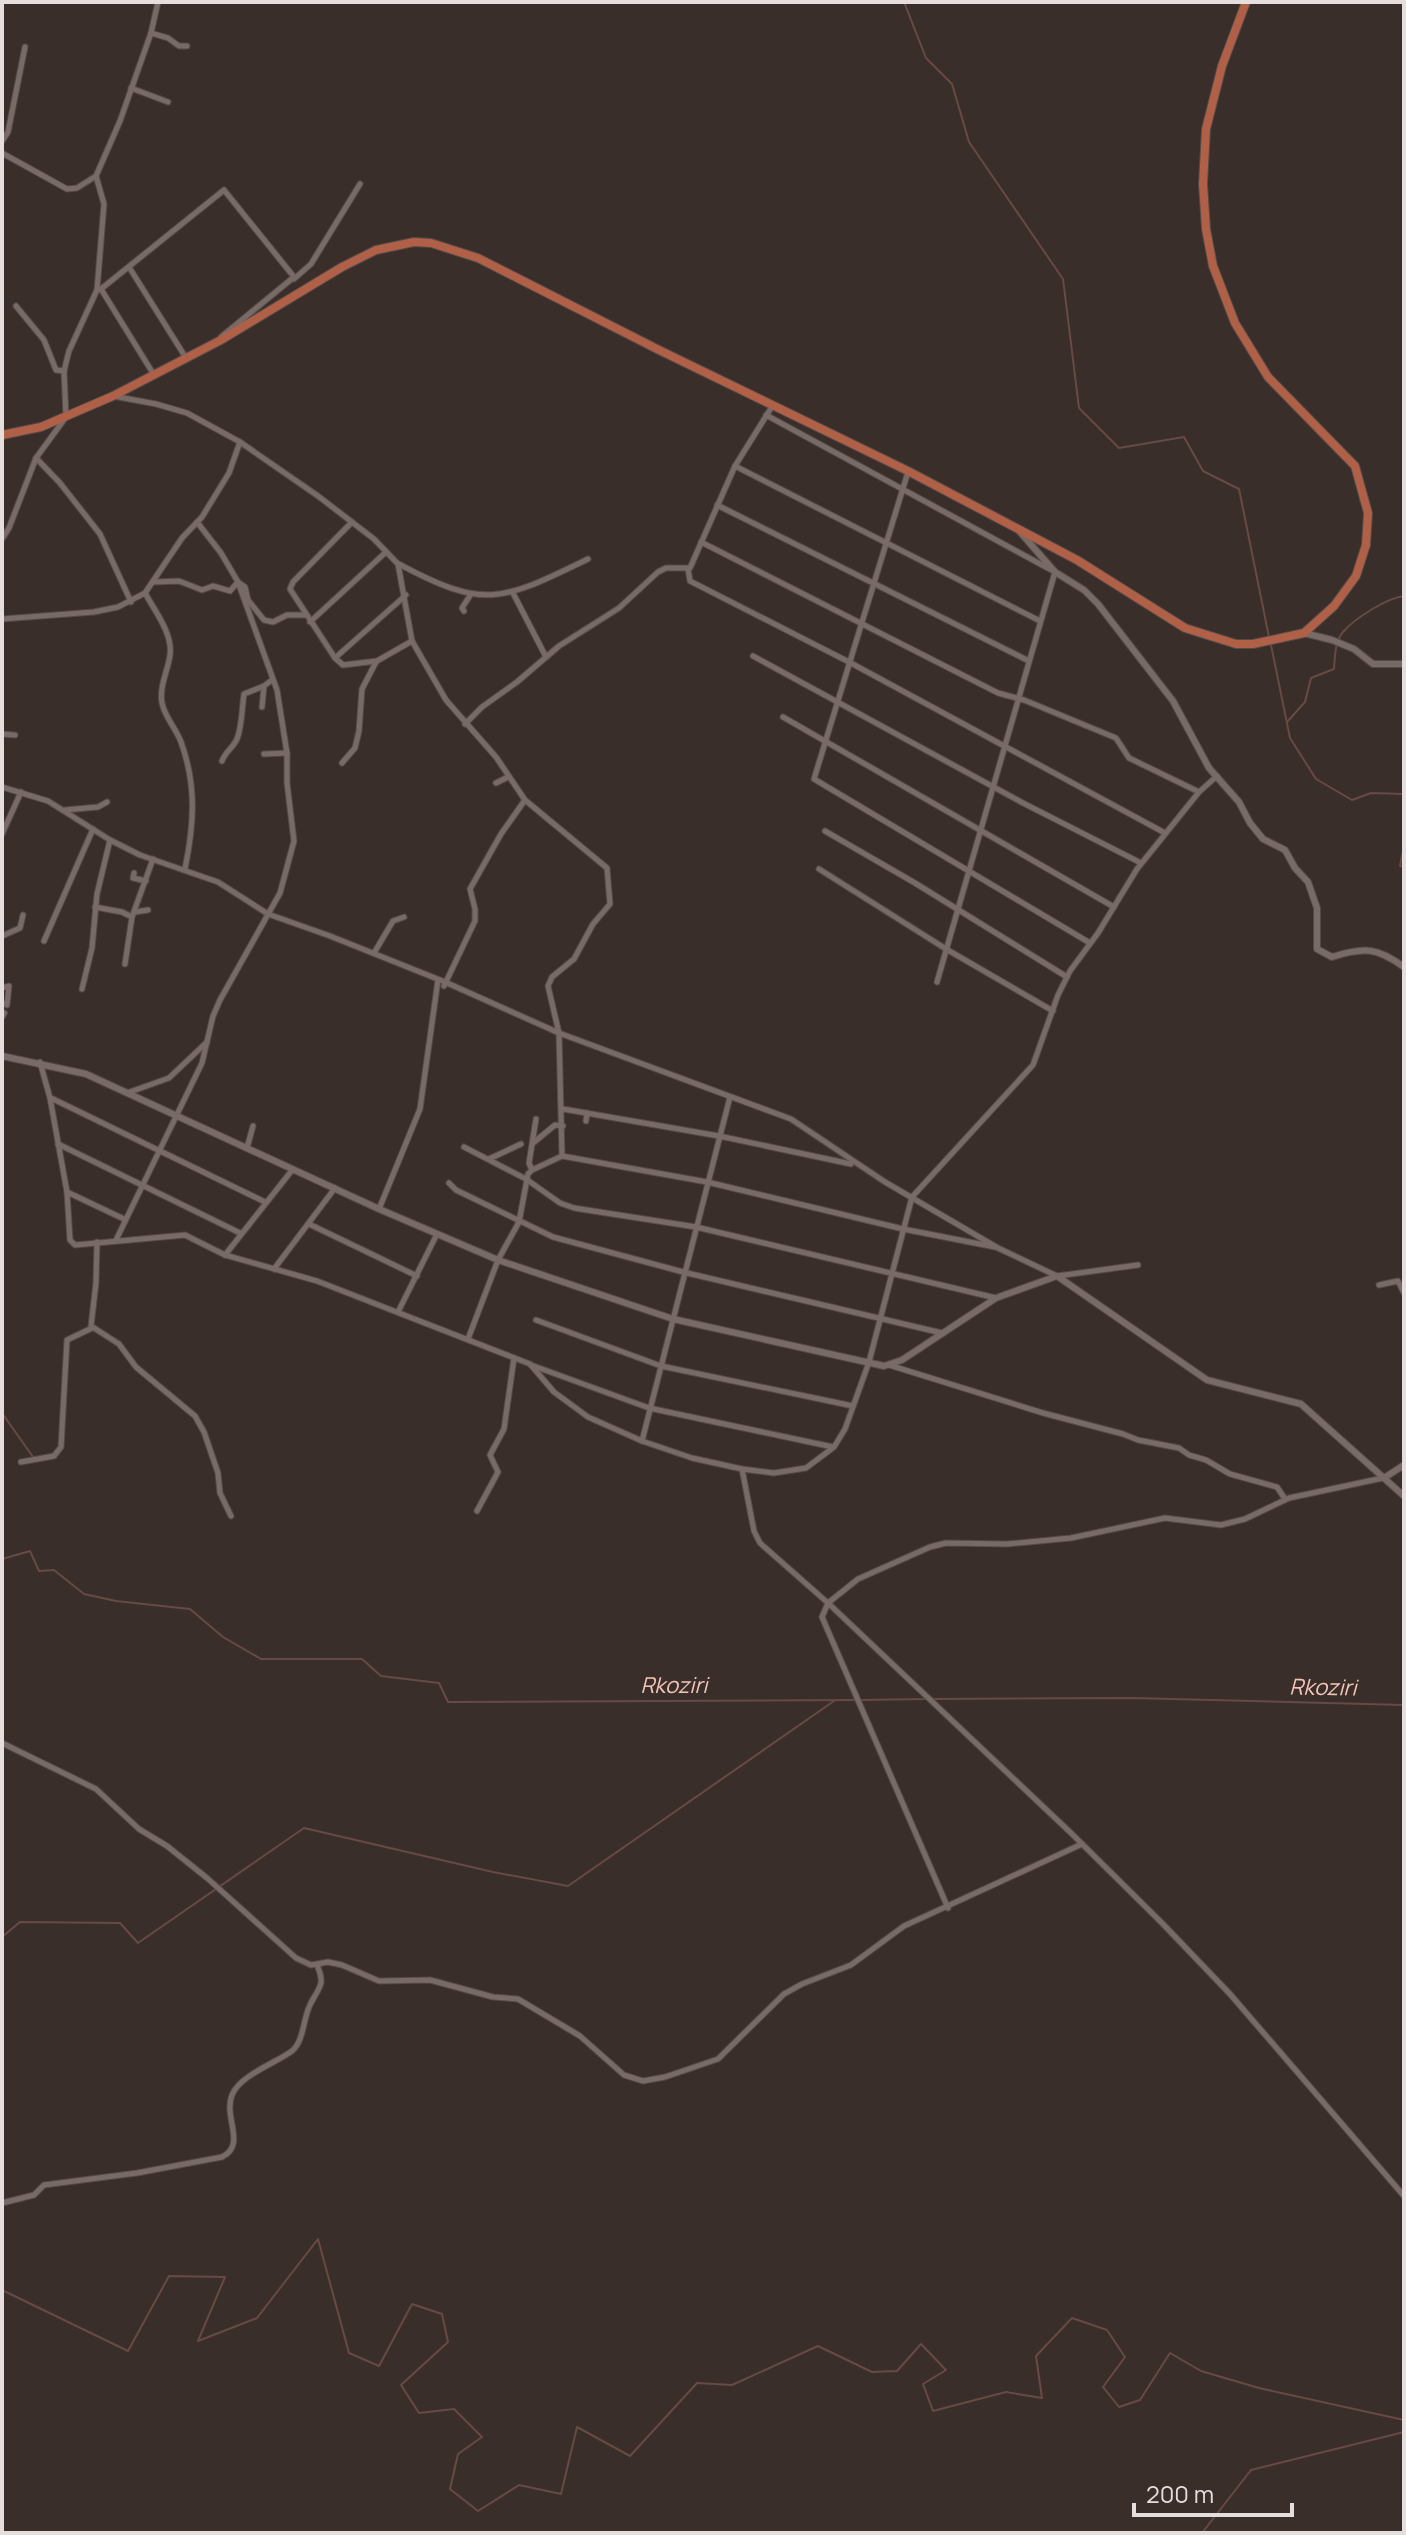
<svg xmlns="http://www.w3.org/2000/svg" width="1406" height="2535" font-family="Manrope,sans-serif">
	<style>
		.lines { fill: none; stroke-linecap: round; stroke-linejoin: round }
		.stream { stroke: #674a43; stroke-width: 2 }
		.pedestrian-casing { stroke: #544a47; stroke-width: 6 }
		.minor-casing { stroke: #544a47; stroke-width: 7 }
		.tertiary-casing { stroke: #544a47; stroke-width: 8 }
		.primary-casing { stroke: #544a47; stroke-width: 10 }
		.pedestrian { stroke: #786a66; stroke-width: 4 }
		.minor { stroke: #786a66; stroke-width: 5 }
		.tertiary { stroke: #786a66; stroke-width: 6 }
		.primary { stroke: #af6046; stroke-width: 8 }
		.labels { text-anchor: middle; stroke-width: 8; stroke-linejoin: round; paint-order: stroke }
		.water-label { font-size: 22px; font-style: italic; fill: #f3c6b7; stroke: #3a2e2b }
	</style>
	<rect width="100%" height="100%" fill="#3a2e2b"/>
	<g class="lines">
		<g class="stream">
			<polyline points="831,2 836,2"/>
			<polyline points="904,2 926,58 952,84 969,142 1063,279 1079,408 1119,448 1184,437 1203,471 1239,489 1269,637"/>
			<polyline points="1271,645 1290,738 1316,779 1352,800 1371,793 1404,794"/>
			<path d="M1287,722L1305,702L1311,678L1334,669C1335,656 1335,641 1343,632C1355,618 1387,598 1404,596"/>
			<polyline points="1404,846 1400,866 1404,867"/>
			<polyline points="2,1413 33,1457"/>
			<polyline points="2,1559 30,1551 39,1571 54,1570 84,1594 116,1601 190,1609 223,1637 261,1659 362,1659 381,1676 439,1683 448,1702 855,1700"/>
			<polyline points="933,1699 1131,1698 1404,1705"/>
			<polyline points="861,1700 927,1699"/>
			<polyline points="2,1937 20,1922 120,1923 138,1943 304,1828 493,1872 568,1886 834,1701"/>
			<polyline points="2,2290 128,2351 169,2276 225,2277 198,2341 257,2318 318,2239 349,2353 379,2366 412,2304 442,2314 448,2342 401,2385 419,2413 454,2409 482,2437 458,2454 450,2489 478,2511 519,2485 561,2494 577,2427 630,2456 697,2383 732,2385 818,2346 872,2372 897,2371 921,2344 946,2370 923,2384 933,2411 1006,2392 1042,2398 1036,2356 1072,2318 1107,2330 1125,2357 1103,2387 1119,2407 1140,2400 1170,2353 1201,2371 1259,2388 1404,2420"/>
			<polyline points="1202,2533 1251,2470 1404,2432"/>
		</g>
		<defs>
			<polyline id="pedestrian" points="2,1011 5,1013 2,1018"/>
			<g id="minor">
				<polyline points="151,33 168,38 179,46 187,46"/>
				<polyline points="131,88 168,102"/>
				<polyline points="2,141 8,132 25,47"/>
				<polyline points="2,153 67,189 77,188 96,176"/>
				<polyline points="129,267 186,358"/>
				<polyline points="294,279 311,264 360,184"/>
				<polyline points="101,289 154,375"/>
				<polyline points="97,290 101,289 224,190 294,277 221,337"/>
				<polyline points="16,306 44,340 56,370 64,371"/>
				<polyline points="113,396 156,404 187,413 240,442 318,496 374,539 398,564 412,641 446,700 496,757 525,800 607,868 610,904 593,924 574,959 552,977 548,986 559,1033 562,1156"/>
				<polyline points="773,405 735,466 1040,621"/>
				<polyline points="766,415 1055,572 937,982"/>
				<polyline points="36,458 60,483 100,534 131,602"/>
				<polyline points="908,472 814,779 1090,943"/>
				<polyline points="717,505 1029,661"/>
				<polyline points="352,522 293,582 290,589 335,658 343,665 377,661 412,641"/>
				<polyline points="2,539 9,528 36,458 66,417 64,371 69,351 97,290 104,204 96,176 120,121 151,33 158,2"/>
				<polyline points="701,542 998,693 1024,700 1116,738 1129,758 1199,792"/>
				<path d="M399,564C486,611 503,600 588,559"/>
				<polyline points="688,569 690,581 849,662 1165,833"/>
				<polyline points="154,582 179,581 202,590 213,586 230,591 238,582 245,587 248,600 264,620 273,622 287,615 305,615"/>
				<path d="M145,593C155,611 173,634 170,655C168,671 159,686 162,703C165,718 176,728 181,742C197,786 194,824 185,869"/>
				<polyline points="513,593 546,657"/>
				<polyline points="464,611 462,608 471,594"/>
				<polyline points="2,619 94,612 118,607 145,593 182,538 202,517 229,473 240,442"/>
				<polyline points="310,622 386,552"/>
				<polyline points="753,656 1023,803 1141,863"/>
				<polyline points="335,658 406,595"/>
				<polyline points="262,707 264,686 272,680"/>
				<polyline points="783,717 1114,907"/>
				<polyline points="465,724 482,707 517,682 559,646 619,608 658,572 666,568 690,568 735,466"/>
				<polyline points="2,734 15,735"/>
				<polyline points="264,754 287,753"/>
				<path d="M222,761C225,752 233,748 237,739C242,727 242,707 244,694L264,686"/>
				<polyline points="342,763 355,748 359,731 362,689 376,662"/>
				<polyline points="496,783 508,777"/>
				<polyline points="2,787 48,801 110,840 140,855 218,882 268,914 330,936 445,982 559,1033 791,1119 885,1182 998,1248 1057,1276 1138,1265"/>
				<polyline points="65,810 98,807 107,802"/>
				<polyline points="825,831 915,883 1067,977"/>
				<polyline points="2,834 21,792"/>
				<polyline points="819,869 946,949 1053,1011"/>
				<polyline points="134,873 133,878 146,881"/>
				<polyline points="95,907 122,912 132,917"/>
				<polyline points="135,912 148,910"/>
				<polyline points="2,936 20,928 23,915"/>
				<polyline points="44,941 93,829"/>
				<polyline points="374,953 393,921 404,917"/>
				<polyline points="125,964 132,917 153,859"/>
				<polyline points="444,986 475,921 475,909 470,889 501,834 525,800"/>
				<polyline points="2,988 9,986 7,1005 2,1003"/>
				<polyline points="82,989 92,948 97,894 110,840"/>
				<polyline points="40,1062 50,1098 67,1192 70,1240 75,1245 185,1235 225,1255 317,1281 530,1364 554,1392 588,1417 642,1441 692,1458 742,1469 774,1473 806,1468 834,1447 845,1429 869,1362 912,1197 1033,1065 1058,995 1070,971 1098,933 1137,869 1199,792 1217,776"/>
				<polyline points="127,1093 169,1078 207,1042"/>
				<polyline points="51,1098 265,1202"/>
				<polyline points="563,1109 719,1136 851,1164"/>
				<polyline points="586,1121 587,1113"/>
				<polyline points="533,1143 555,1125 563,1126"/>
				<polyline points="58,1144 240,1233"/>
				<polyline points="464,1147 526,1179 560,1203 574,1208 696,1227 996,1298"/>
				<polyline points="247,1148 253,1126"/>
				<polyline points="489,1159 521,1144"/>
				<polyline points="532,1170 529,1163 536,1119"/>
				<polyline points="449,1183 456,1190 553,1237 683,1272 942,1333"/>
				<polyline points="67,1192 124,1219"/>
				<polyline points="379,1209 420,1109 438,980"/>
				<polyline points="309,1224 417,1276"/>
				<polyline points="116,1240 202,1063 213,1016 220,1000 280,893 294,841 287,783 287,753 277,690 238,582 221,553 197,522"/>
				<polyline points="97,1242 96,1283 91,1326 119,1344 136,1367 195,1416 204,1432 218,1473 220,1493 231,1516"/>
				<polyline points="225,1255 293,1169"/>
				<polyline points="274,1269 335,1188"/>
				<polyline points="1379,1285 1398,1281 1404,1293"/>
				<polyline points="398,1312 437,1234"/>
				<polyline points="536,1320 661,1366 853,1406"/>
				<polyline points="468,1339 498,1260 519,1222 528,1174 532,1170 562,1156 707,1182 903,1229 995,1247"/>
				<polyline points="531,1365 649,1408 833,1447"/>
				<polyline points="889,1365 1043,1413 1123,1434 1138,1440 1179,1448 1189,1455 1206,1460 1230,1474 1277,1487 1285,1499"/>
				<polyline points="642,1441 730,1097"/>
				<polyline points="21,1462 54,1456 61,1447 67,1340 92,1328"/>
				<polyline points="742,1469 754,1531 760,1543 828,1603 1071,1833 1162,1923 1230,1994 1404,2196"/>
				<polyline points="477,1511 498,1472 490,1455 504,1429 514,1358"/>
				<polyline points="2,1743 96,1789 139,1829 167,1846 207,1878 296,1958 311,1965 328,1962 342,1965 379,1981 430,1980 493,1997 518,1999 580,2036 624,2075 643,2081 665,2077 718,2059 784,1994 802,1984 851,1965 904,1926 1082,1844"/>
				<polyline points="948,1908 822,1617 828,1603 858,1579 930,1547 946,1543 1007,1544 1071,1538 1165,1518 1221,1525 1245,1519 1289,1498 1383,1478"/>
				<path d="M2,2203L34,2195L44,2185L137,2173L222,2157C247,2145 223,2117 232,2095C240,2075 276,2063 292,2051C304,2041 303,2019 310,2005C313,1998 319,1991 321,1983C322,1976 319,1970 317,1965"/>
			</g>
			<g id="tertiary">
				<path d="M1020,532L1055,572L1084,590L1098,604L1173,701L1209,768L1239,802L1250,823L1263,839L1285,850L1295,868L1308,882L1317,908V949L1332,957C1363,947 1377,947 1404,967"/>
				<polyline points="1304,633 1332,640 1354,649 1373,664 1404,664"/>
				<polyline points="2,1056 86,1074 379,1209 498,1260 673,1319 884,1366 902,1360 996,1298 1057,1276 1207,1380 1301,1404 1404,1496"/>
				<polyline points="1384,1478 1404,1465"/>
			</g>
			<polyline id="primary" points="2,435 41,427 113,396 221,340 342,267 376,250 414,242 431,243 478,258 659,350 908,471 1077,560 1185,628 1236,644 1253,644 1304,633 1334,606 1356,576 1366,545 1368,513 1355,466 1268,377 1235,323 1213,266 1206,229 1203,184 1206,129 1222,66 1246,2"/>
		</defs>
		<use href="#pedestrian" class="pedestrian-casing"/>
		<use href="#minor" class="minor-casing"/>
		<use href="#tertiary" class="tertiary-casing"/>
		<use href="#primary" class="primary-casing"/>
		<use href="#pedestrian" class="pedestrian"/>
		<use href="#minor" class="minor"/>
		<use href="#tertiary" class="tertiary"/>
		<use href="#primary" class="primary"/>
	</g>
	<g class="labels">
		<g class="water-label">
			<text x="674" y="1693">Rkoziri</text>
			<text transform="translate(1323 1687) rotate(1)" y="8">Rkoziri</text>
		</g>
	</g>
	<rect width="1406" height="2535" fill="none" stroke="#e6dedc" stroke-width="8"/>
	<path d="M1134 2503v12h158v-12" fill="none" stroke="#e6dedc" stroke-width="4"/>
	<text x="1146" y="2503" font-size="24" fill="#e6dedc" stroke="#3a2e2b" stroke-width="6" paint-order="stroke">200 m</text>
</svg>
